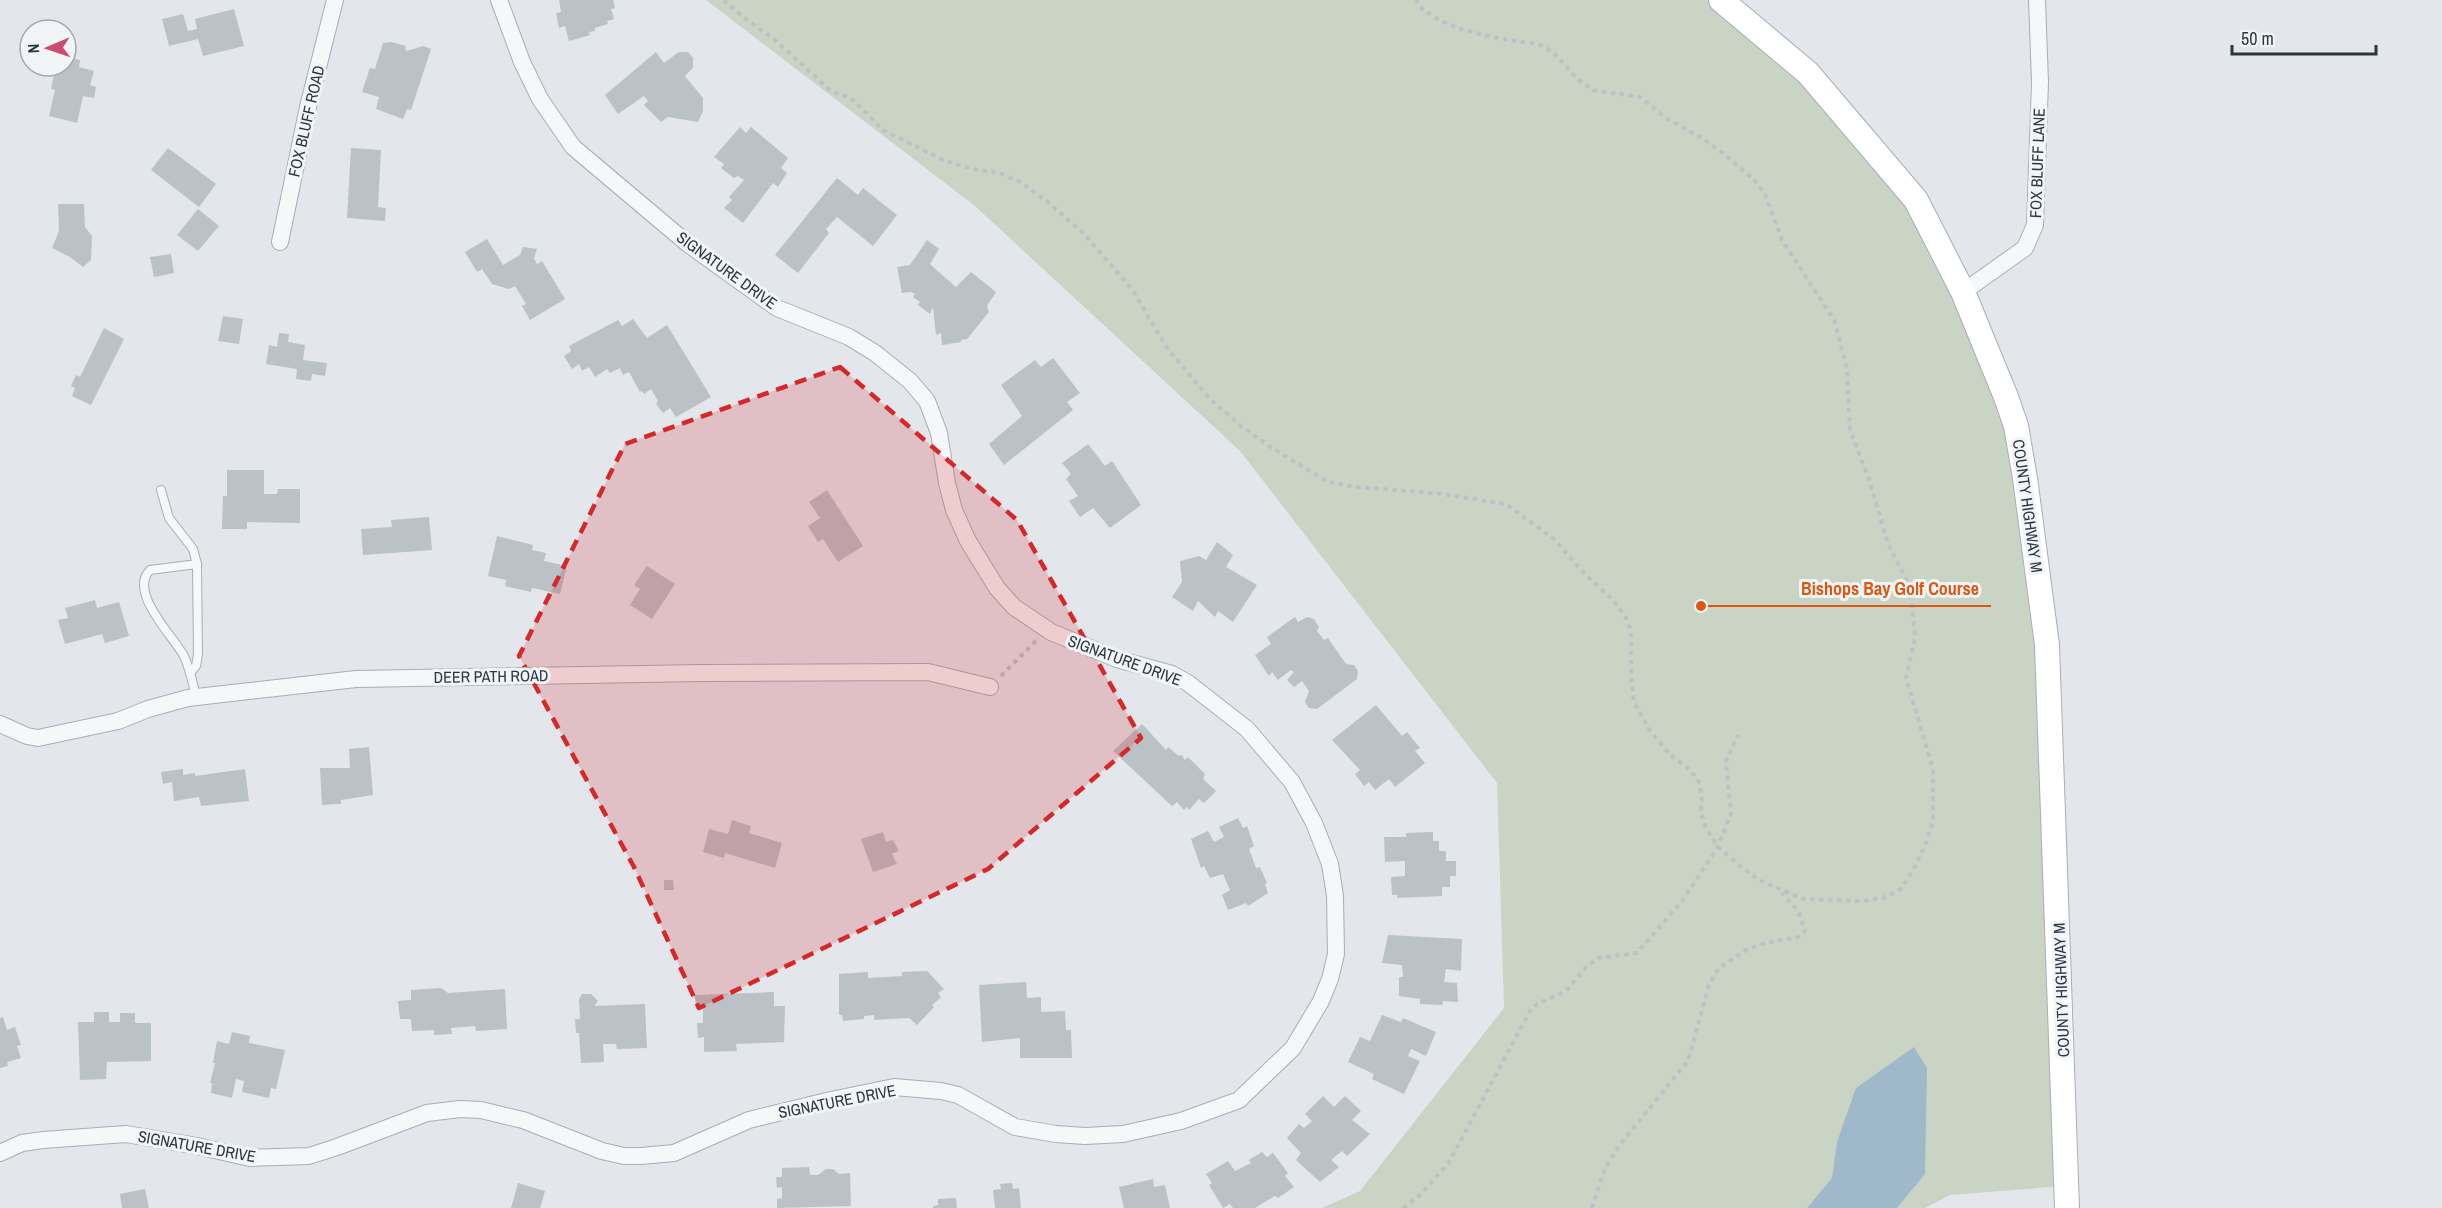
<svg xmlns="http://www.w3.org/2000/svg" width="2442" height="1208" font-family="'Archivo Narrow',sans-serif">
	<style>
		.green { fill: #cad4c4 }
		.water { fill: #9fb9ca }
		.building { fill: #bac1c7 }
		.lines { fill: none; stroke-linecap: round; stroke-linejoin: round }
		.service-casing { stroke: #a8aeb5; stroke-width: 10 }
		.minor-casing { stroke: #a8aeb5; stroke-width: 18 }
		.secondary-casing { stroke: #a8aeb5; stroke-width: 26 }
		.path { stroke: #bcc1c6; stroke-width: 4; stroke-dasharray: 4.5 4.5; stroke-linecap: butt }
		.service { stroke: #f5f7f9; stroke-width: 8 }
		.minor { stroke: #f5f7f9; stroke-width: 16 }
		.secondary { stroke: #fff; stroke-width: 24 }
		.marked { fill: #d62828; fill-opacity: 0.2; stroke: #d62828; stroke-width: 4.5; stroke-dasharray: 12 8; stroke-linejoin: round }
		.labels { text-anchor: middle; stroke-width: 6; stroke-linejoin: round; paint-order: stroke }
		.street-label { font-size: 16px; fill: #2b3642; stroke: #f2f5f8 }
		.leader { fill: none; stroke: #df570f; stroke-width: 2 }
		.callout-dot { fill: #df570f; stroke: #f2f5f8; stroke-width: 2 }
		.callout-label { font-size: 18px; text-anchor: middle; font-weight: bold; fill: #df570f; stroke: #f2f5f8; stroke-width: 6; stroke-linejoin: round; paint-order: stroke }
	</style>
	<rect width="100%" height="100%" fill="#e3e7eb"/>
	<polygon class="green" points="706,0 1721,0 1916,200 2006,397 2037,567 2065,1186 1950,1195 1925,1208 1322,1208 1360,1191 1504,1008 1497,783 1240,451 975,206"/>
	<polygon class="water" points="1914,1047 1927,1068 1925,1174 1897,1208 1807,1208 1832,1178 1837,1142 1856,1088"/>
	<g class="building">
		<polygon points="559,0 613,0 615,8 611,9 614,19 607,21 608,24 595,28 595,31 589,32 590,35 569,41 565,26 559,28 556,13 561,12"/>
		<polygon points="234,9 244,46 203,56 198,39 169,46 162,19 183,14 188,31 197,29 195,19"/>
		<polygon points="391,42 406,46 405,49 407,51 423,46 431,49 411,110 407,109 403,119 376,109 379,97 362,92 370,68 375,69 383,43"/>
		<polygon points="656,52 664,63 679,52 688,52 693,58 693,68 685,76 703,98 703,111 698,122 668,117 661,122 644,105 648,101 644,96 618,114 605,95"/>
		<polygon points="66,57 80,60 79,67 94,71 90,85 96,87 94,98 83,96 77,123 49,116 55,90 51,89 56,66 66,66"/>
		<polygon points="740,127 746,133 751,127 788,158 781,168 787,173 778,187 773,183 743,223 724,208 732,200 729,197 744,180 738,176 734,178 721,168 724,164 714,157"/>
		<polygon points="168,148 216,184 199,207 151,170"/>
		<polygon points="351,148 381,150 378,207 386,208 385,221 347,218"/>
		<polygon points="837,178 858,195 863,188 897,215 873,246 837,217 826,229 829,233 798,273 775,255"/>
		<polygon points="58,204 84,204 85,227 92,236 91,260 83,267 70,257 52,248 59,231"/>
		<polygon points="198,209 219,226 198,251 177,235"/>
		<polygon points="487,239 503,265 520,255 523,247 537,249 534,258 537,264 542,261 565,299 530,320 522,306 526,304 515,286 509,289 492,284 482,269 477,272 465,252"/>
		<polygon points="927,240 939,249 930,264 932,266 956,287 971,272 996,292 987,306 989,312 967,339 961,340 961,342 942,345 941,333 936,335 933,307 930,314 918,305 920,302 913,297 915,294 911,292 902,293 897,267 910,265"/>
		<polygon points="171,254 174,273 154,277 150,257"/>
		<polygon points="223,316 243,319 239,344 218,341"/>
		<polygon points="633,319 647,338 667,325 711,397 676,417 670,408 663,413 656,404 658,401 651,389 644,394 642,391 640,392 629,372 623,375 620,368 610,373 607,369 595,377 589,367 582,371 579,364 572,369 564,356 571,351 569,346 618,320 622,326"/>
		<polygon points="104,328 124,339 91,405 72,396 75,388 71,386 76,375 80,377"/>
		<polygon points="279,333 289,334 288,342 305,345 303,360 327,363 325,376 312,374 311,381 296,379 297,369 266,364 269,345 277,347"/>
		<polygon points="1053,358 1080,393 1067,402 1073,410 1004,465 989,444 1022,416 1001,385 1035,360 1041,367"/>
		<polygon points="1088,444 1105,466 1112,461 1141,505 1110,528 1093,508 1080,517 1069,501 1078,496 1066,479 1071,474 1062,463"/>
		<polygon points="227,470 264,470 264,494 277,494 278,489 300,489 300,523 247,522 247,529 222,529 223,496 227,496"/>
		<polygon points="827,490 863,546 838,562 823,539 818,542 808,526 820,518 809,502"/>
		<polygon points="429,517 432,550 363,555 361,529 392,527 391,520"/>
		<polygon points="497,536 533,545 532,550 546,553 544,561 567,566 560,594 532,588 531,592 505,586 506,580 488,576"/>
		<polygon points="1217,542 1233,555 1226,567 1257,585 1233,622 1218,611 1215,617 1198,601 1193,611 1172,597 1182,582 1180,561 1199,556 1206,560"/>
		<polygon points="647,566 675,584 652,619 630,605 640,589 634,585"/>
		<polygon points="95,600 97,608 119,602 129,636 105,643 102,634 65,644 58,620 68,618 65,608"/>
		<polygon points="1295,617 1298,622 1307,617 1314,619 1319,627 1317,631 1324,640 1328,638 1346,664 1354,665 1358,671 1357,679 1317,709 1309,708 1305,702 1309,691 1302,681 1294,687 1287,680 1294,672 1291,670 1278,680 1272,672 1269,676 1255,655 1271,644 1267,637"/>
		<polygon points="1376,705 1402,736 1407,732 1420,748 1415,751 1425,763 1395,787 1389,779 1375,790 1369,782 1364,786 1355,774 1360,770 1332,740"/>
		<polygon points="1142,724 1166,750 1168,747 1179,756 1181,754 1185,760 1188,757 1205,774 1203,779 1216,791 1204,803 1199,799 1189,810 1187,807 1184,810 1177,802 1172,806 1113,751"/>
		<polygon points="369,747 373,795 341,800 341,804 322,805 320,768 350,768 349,749"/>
		<polygon points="183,769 183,775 195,773 195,776 245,769 249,801 201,806 199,797 174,801 172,782 163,784 161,772"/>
		<polygon points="1238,818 1243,828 1247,826 1254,846 1249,849 1256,868 1260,867 1267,883 1265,884 1268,893 1248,906 1246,903 1228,910 1222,895 1230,890 1223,874 1210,878 1204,866 1201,868 1191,839 1208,831 1214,842 1224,837 1219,827"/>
		<polygon points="732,820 751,826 749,833 782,843 775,868 725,853 724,858 703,852 709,829 728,834"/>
		<polygon points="883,832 886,842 893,840 899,851 892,854 897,864 873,872 861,839"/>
		<polygon points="1433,832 1433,841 1439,841 1439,851 1446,851 1446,861 1456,861 1456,876 1450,876 1450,887 1442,887 1442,896 1397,898 1397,895 1392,895 1391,877 1405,876 1405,861 1385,862 1384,837 1406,837 1406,833"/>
		<polygon points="664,880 673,880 674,890 664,890"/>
		<polygon points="1388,935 1462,939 1461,971 1446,969 1444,982 1457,983 1458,1002 1443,1001 1442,1005 1420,1004 1420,999 1399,996 1399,977 1403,977 1402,965 1382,963"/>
		<polygon points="927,971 944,989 938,993 941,997 932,1005 934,1007 917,1025 909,1018 874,1020 874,1015 864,1016 864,1019 843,1021 842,1015 839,1015 839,974 868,972 868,978 902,976 902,972"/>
		<polygon points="1026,982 1027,998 1041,997 1041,1012 1065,1011 1066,1030 1071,1030 1072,1058 1020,1058 1020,1038 982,1042 979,985"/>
		<polygon points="441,988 448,993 505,989 507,1029 476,1031 475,1026 451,1028 452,1034 434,1035 434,1030 412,1031 411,1019 400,1019 398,1001 411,1000 411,990"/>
		<polygon points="774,992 774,1006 785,1006 784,1042 736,1044 737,1051 704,1052 704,1037 698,1038 697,1023 703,1023 703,1009 696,1009 695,995"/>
		<polygon points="582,994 591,994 598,1001 594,1006 645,1004 647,1048 617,1049 616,1044 603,1044 604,1062 581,1063 579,1033 576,1033 575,1019 580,1019 579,999"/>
		<polygon points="94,1012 109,1012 109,1022 120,1022 120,1013 135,1013 135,1023 151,1023 151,1061 107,1062 106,1079 80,1080 78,1022 94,1022"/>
		<polygon points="1382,1015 1401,1022 1403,1018 1436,1032 1426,1056 1411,1049 1408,1056 1420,1061 1404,1094 1372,1079 1374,1074 1348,1062 1360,1037 1370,1041"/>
		<polygon points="3,1017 7,1030 15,1027 21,1045 17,1046 21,1058 7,1062 8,1066 0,1068 0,1018"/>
		<polygon points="232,1032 250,1036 249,1043 285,1050 276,1089 271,1088 269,1098 242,1092 244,1081 236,1079 232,1098 211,1093 212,1083 210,1083 215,1063 213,1063 217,1041 229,1044"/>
		<polygon points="1323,1096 1334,1107 1345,1096 1361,1111 1352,1120 1370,1134 1347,1156 1342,1151 1331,1160 1339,1167 1320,1182 1296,1160 1301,1153 1287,1138 1299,1124 1304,1128 1312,1121 1305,1114"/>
		<polygon points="1262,1152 1267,1157 1273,1153 1288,1173 1285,1176 1294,1187 1278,1198 1275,1196 1255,1208 1233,1208 1230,1204 1223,1208 1209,1185 1212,1183 1206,1174 1228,1161 1235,1171 1251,1163 1249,1160"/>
		<polygon points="809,1167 810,1175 818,1175 826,1169 833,1169 839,1174 850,1173 851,1206 777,1208 777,1199 782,1198 782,1187 777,1188 776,1177 782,1177 782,1168"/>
		<polygon points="1153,1179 1154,1187 1165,1185 1170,1208 1124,1208 1119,1187"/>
		<polygon points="518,1183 545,1191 540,1208 511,1208"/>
		<polygon points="1012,1183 1013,1189 1019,1188 1021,1208 995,1208 993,1190 1001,1189 1000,1184"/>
		<polygon points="145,1189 149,1208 122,1208 120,1194"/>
		<polygon points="956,1198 957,1208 933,1208 933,1206 938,1205 938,1199"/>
	</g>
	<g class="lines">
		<defs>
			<g id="service">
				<path d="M161,490L169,518L193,549L197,564L150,570C128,592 173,636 184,656C190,669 193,683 196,697"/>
				<polyline points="190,673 196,666 198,654 197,564"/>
			</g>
			<g id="minor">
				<polyline points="280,242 308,107 335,0"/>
				<polyline points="1963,292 2025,248 2035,225 2040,82 2037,0"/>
				<polyline points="0,724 27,736 38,738 118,721 148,709 188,698 356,679 702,673 928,672 990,687"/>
				<polyline points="0,1153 22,1143 43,1140 126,1134 197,1146 250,1158 309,1156 337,1147 427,1113 460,1109 481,1110 523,1120 602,1151 624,1156 641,1156 674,1153 749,1120 831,1100 894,1087 941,1091 958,1095 1015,1127 1056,1134 1085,1136 1123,1134 1181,1121 1239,1100 1293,1048 1321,1001 1330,979 1336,954 1335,896 1330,864 1314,823 1292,782 1247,729 1188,683 1172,674 1117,659 1051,632 1014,607 997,588 968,541 954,510 947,483 939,433 927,401 910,381 875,353 849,337 777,308 688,244 573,147 540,99 522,62 499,0"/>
			</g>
			<polyline id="secondary" points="1721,0 1808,73 1916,200 1963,292 2006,397 2016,426 2025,478 2047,645 2067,1208"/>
		</defs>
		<use href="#service" class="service-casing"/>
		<use href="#minor" class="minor-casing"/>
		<use href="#secondary" class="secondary-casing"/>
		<g class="path">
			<polyline points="724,0 743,17 775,40 831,91 851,98 883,130 943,160 972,169 999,173 1019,181 1048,202 1084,234 1132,289 1167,348 1210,399 1241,426 1272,448 1328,482 1356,487 1443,494 1506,504 1554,539 1581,570 1613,600 1625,616 1631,631 1631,675 1634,702 1649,729 1668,753 1689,769 1698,780 1702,797 1701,813 1706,828 1718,847 1740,866 1761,881 1803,899 1862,901 1883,898 1901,889 1914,869 1927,841 1933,821 1933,769 1906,678 1915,638 1912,602 1906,579 1888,544 1870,482 1850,430 1847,368 1834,320 1782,240 1765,194 1753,179 1724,154 1702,138 1669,120 1640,97 1593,90 1578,80 1554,53 1541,45 1492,37 1461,29 1441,21 1423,10 1416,0"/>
			<polyline points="1001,676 1036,641"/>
			<polyline points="1403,1208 1420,1195 1448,1164 1530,1011 1537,1004 1566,991 1586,967 1598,958 1637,953 1682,901 1718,847 1731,813 1726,761 1738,735"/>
			<polyline points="1592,1208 1605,1168 1621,1143 1688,1061 1709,985 1719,968 1746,950 1765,943 1799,937 1805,931 1798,911 1782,893"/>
		</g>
		<use href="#service" class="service"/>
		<use href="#minor" class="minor"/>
		<use href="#secondary" class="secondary"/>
	</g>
	<path class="marked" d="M840,367L1017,520L1141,738L988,869L699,1008L634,867L519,656L625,444Z"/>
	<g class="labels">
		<g class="street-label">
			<text transform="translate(306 121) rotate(-77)" y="6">FOX BLUFF ROAD</text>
			<text transform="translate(2037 163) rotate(-88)" y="6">FOX BLUFF LANE</text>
			<text transform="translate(727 270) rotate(36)" y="6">SIGNATURE DRIVE</text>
			<text transform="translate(2028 506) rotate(82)" y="6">COUNTY HIGHWAY M</text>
			<text transform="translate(1125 660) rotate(20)" y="6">SIGNATURE DRIVE</text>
			<text transform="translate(491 676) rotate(-1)" y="6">DEER PATH ROAD</text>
			<text transform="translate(2061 990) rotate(-92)" y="6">COUNTY HIGHWAY M</text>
			<text transform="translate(837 1101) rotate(-11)" y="6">SIGNATURE DRIVE</text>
			<text transform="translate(197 1146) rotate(10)" y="6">SIGNATURE DRIVE</text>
		</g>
	</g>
	<path class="leader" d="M1701 606L1789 606H1991"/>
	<circle class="callout-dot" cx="1701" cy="606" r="6"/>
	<g class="callout-label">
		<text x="1890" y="595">Bishops Bay Golf Course</text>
	</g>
	<g transform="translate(48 48) rotate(268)"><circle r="28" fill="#f2f5f8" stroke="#a2a9af" stroke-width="1.5"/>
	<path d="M0-4.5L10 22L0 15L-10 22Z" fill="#cc4b6e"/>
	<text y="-9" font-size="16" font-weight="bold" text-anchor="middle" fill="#2b3642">N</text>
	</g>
	<path d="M2232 45v9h144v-9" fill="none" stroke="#2b3642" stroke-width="3"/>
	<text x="2241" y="45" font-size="18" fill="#2b3642" stroke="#f2f5f8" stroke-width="4.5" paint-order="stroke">50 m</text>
</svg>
